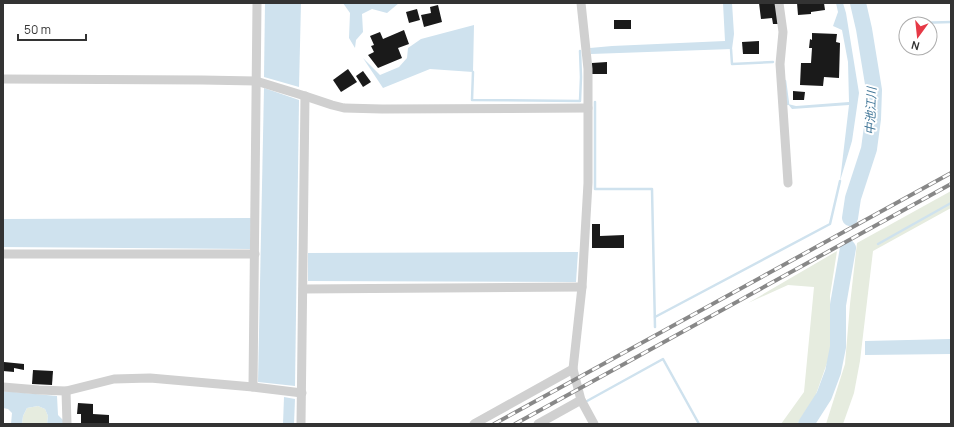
<svg xmlns="http://www.w3.org/2000/svg" width="954" height="427" font-family="Manrope,'Noto Sans JP',sans-serif">
	<style>
		.green { fill: #e6ecdf }
		.water { fill: #cfe2ee }
		.lines { fill: none; stroke-linecap: round; stroke-linejoin: round }
		.stream { stroke: #cfe2ee; stroke-width: 2.5 }
		.river { stroke: #cfe2ee; stroke-width: 16 }
		.building { fill: #1a1a1a }
		.minor { stroke: #d0d0d0; stroke-width: 9 }
		.rail-casing { stroke: #888; stroke-width: 4 }
		.rail { stroke: #fff; stroke-width: 2.5; stroke-dasharray: 8; stroke-linecap: butt }
		.labels { text-anchor: middle; stroke-width: 4; stroke-linejoin: round; paint-order: stroke }
		.water-label { font-size: 12px; font-style: italic; fill: #3f7597; stroke: #fff }
	</style>
	<rect width="100%" height="100%" fill="#fff"/>
	<g class="green">
		<polygon points="951,191 951,208 873,251 860,361 854,393 843,424 826,424 845,364 850,304 857,243"/>
		<polygon points="837,251 830,296 832,349 815,397 797,424 781,424 804,392 814,287 788,285 748,303"/>
		<polygon points="38,406 45,409 48,416 47,424 22,424 23,416 27,408"/>
	</g>
	<g class="water">
		<polygon points="265,3 301,3 299,87 264,77"/>
		<polygon points="343,3 399,3 387,13 372,9 362,14 363,32 356,40 355,48 349,38 350,13"/>
		<polygon points="723,3 732,3 734,34 732,49 591,54 590,48 612,46 725,41"/>
		<polygon points="836,3 843,3 846,13 859,93 852,141 840,181 849,105 792,109 788,104 796,106 849,102 848,62 842,30 833,26 838,12"/>
		<polygon points="474,25 473,72 430,69 383,88 363,58 380,75 399,67 407,58 408,48 421,39"/>
		<polygon points="264,88 299,100 295,386 258,382"/>
		<polygon points="251,218 250,249 3,247 3,219"/>
		<polygon points="578,252 576,282 308,281 308,253"/>
		<polygon points="951,339 951,354 865,355 865,341"/>
		<polygon points="3,391 57,396 58,415 65,422 65,424 47,424 48,416 45,409 38,406 27,408 23,416 22,424 11,424 12,413 8,409 3,408"/>
		<polygon points="284,397 295,399 294,424 283,424"/>
	</g>
	<g class="lines">
		<g class="stream">
			<polyline points="917,23 951,22"/>
			<polyline points="731,49 732,64 773,62"/>
			<polyline points="473,72 472,100 580,101 581,77 580,51"/>
			<polyline points="785,81 788,104"/>
			<polyline points="595,102 595,189 652,189 655,327"/>
			<polyline points="878,244 951,203"/>
			<polyline points="655,317 830,224 840,181"/>
			<polyline points="587,401 663,359 699,424"/>
		</g>
		<g class="river">
			<polyline points="850,218 853,198 869,149 873,119 874,90 864,29 858,3"/>
			<polyline points="806,424 824,396 833,372 838,347 838,305 848,248"/>
		</g>
	</g>
	<g class="building">
		<polygon points="759,3 776,3 778,24 773,24 772,18 761,19"/>
		<polygon points="797,3 824,3 825,10 811,12 811,14 798,15"/>
		<polygon points="438,5 442,22 424,27 421,15 431,13 430,7"/>
		<polygon points="417,9 420,20 409,23 406,12"/>
		<rect x="614" y="20" width="17" height="9"/>
		<polygon points="404,30 409,44 398,48 402,58 378,68 368,55 374,52 371,46 374,45 370,36 380,32 383,39"/>
		<polygon points="812,33 837,34 836,42 840,43 839,78 824,77 823,86 800,85 801,63 811,63 812,48 809,48 810,39 812,40"/>
		<polygon points="759,41 759,54 743,54 742,42"/>
		<polygon points="607,62 607,74 592,74 592,63"/>
		<polygon points="348,69 357,82 341,92 333,80"/>
		<polygon points="363,71 371,82 363,87 356,76"/>
		<polygon points="793,91 805,92 804,100 793,100"/>
		<polygon points="592,224 600,224 600,236 624,235 624,248 592,248"/>
		<polygon points="4,362 24,364 24,370 14,368 14,372 3,371"/>
		<polygon points="33,370 53,371 52,385 32,384"/>
		<polygon points="78,403 93,404 93,414 109,415 109,424 81,424 81,414 77,414"/>
	</g>
	<g class="lines">
		<g class="minor">
			<polyline points="581,3 588,69 588,183 582,287 573,369 581,400 594,424"/>
			<polyline points="779,3 783,32 780,64 788,183"/>
			<polyline points="3,79 202,80 256,81 305,96 332,105 344,108 382,109 588,108"/>
			<polyline points="3,254 255,254"/>
			<polyline points="303,289 582,287"/>
			<polyline points="3,387 39,390 66,391 114,379 150,378 253,387 302,393"/>
			<polyline points="253,387 257,3"/>
			<polyline points="66,391 67,424"/>
			<polyline points="301,424 305,96"/>
			<polyline points="474,424 573,369"/>
			<polyline points="538,424 581,400"/>
		</g>
		<defs>
			<g id="rail">
				<polyline points="494,424 951,173"/>
				<polyline points="515,424 951,184"/>
			</g>
		</defs>
		<use href="#rail" class="rail-casing"/>
		<use href="#rail" class="rail"/>
	</g>
	<g class="labels">
		<g class="water-label">
			<text transform="translate(871 111) rotate(-88)" y="4">中池江川</text>
		</g>
	</g>
	<rect width="954" height="427" fill="none" stroke="#333333" stroke-width="8"/>
	<g transform="translate(918 36) rotate(195)"><circle r="19" fill="#ffffff" stroke="#adadad"/>
	<path d="M0-3L7 15L0 10L-7 15Z" fill="#e63946"/>
	<text y="-6" font-size="11" font-weight="bold" text-anchor="middle" fill="#333333">N</text>
	</g>
	<path d="M18 34v6h68v-6" fill="none" stroke="#333333" stroke-width="2"/>
	<text x="24" y="34" font-size="12" fill="#333333" stroke="#ffffff" stroke-width="3" paint-order="stroke">50 m</text>
</svg>
